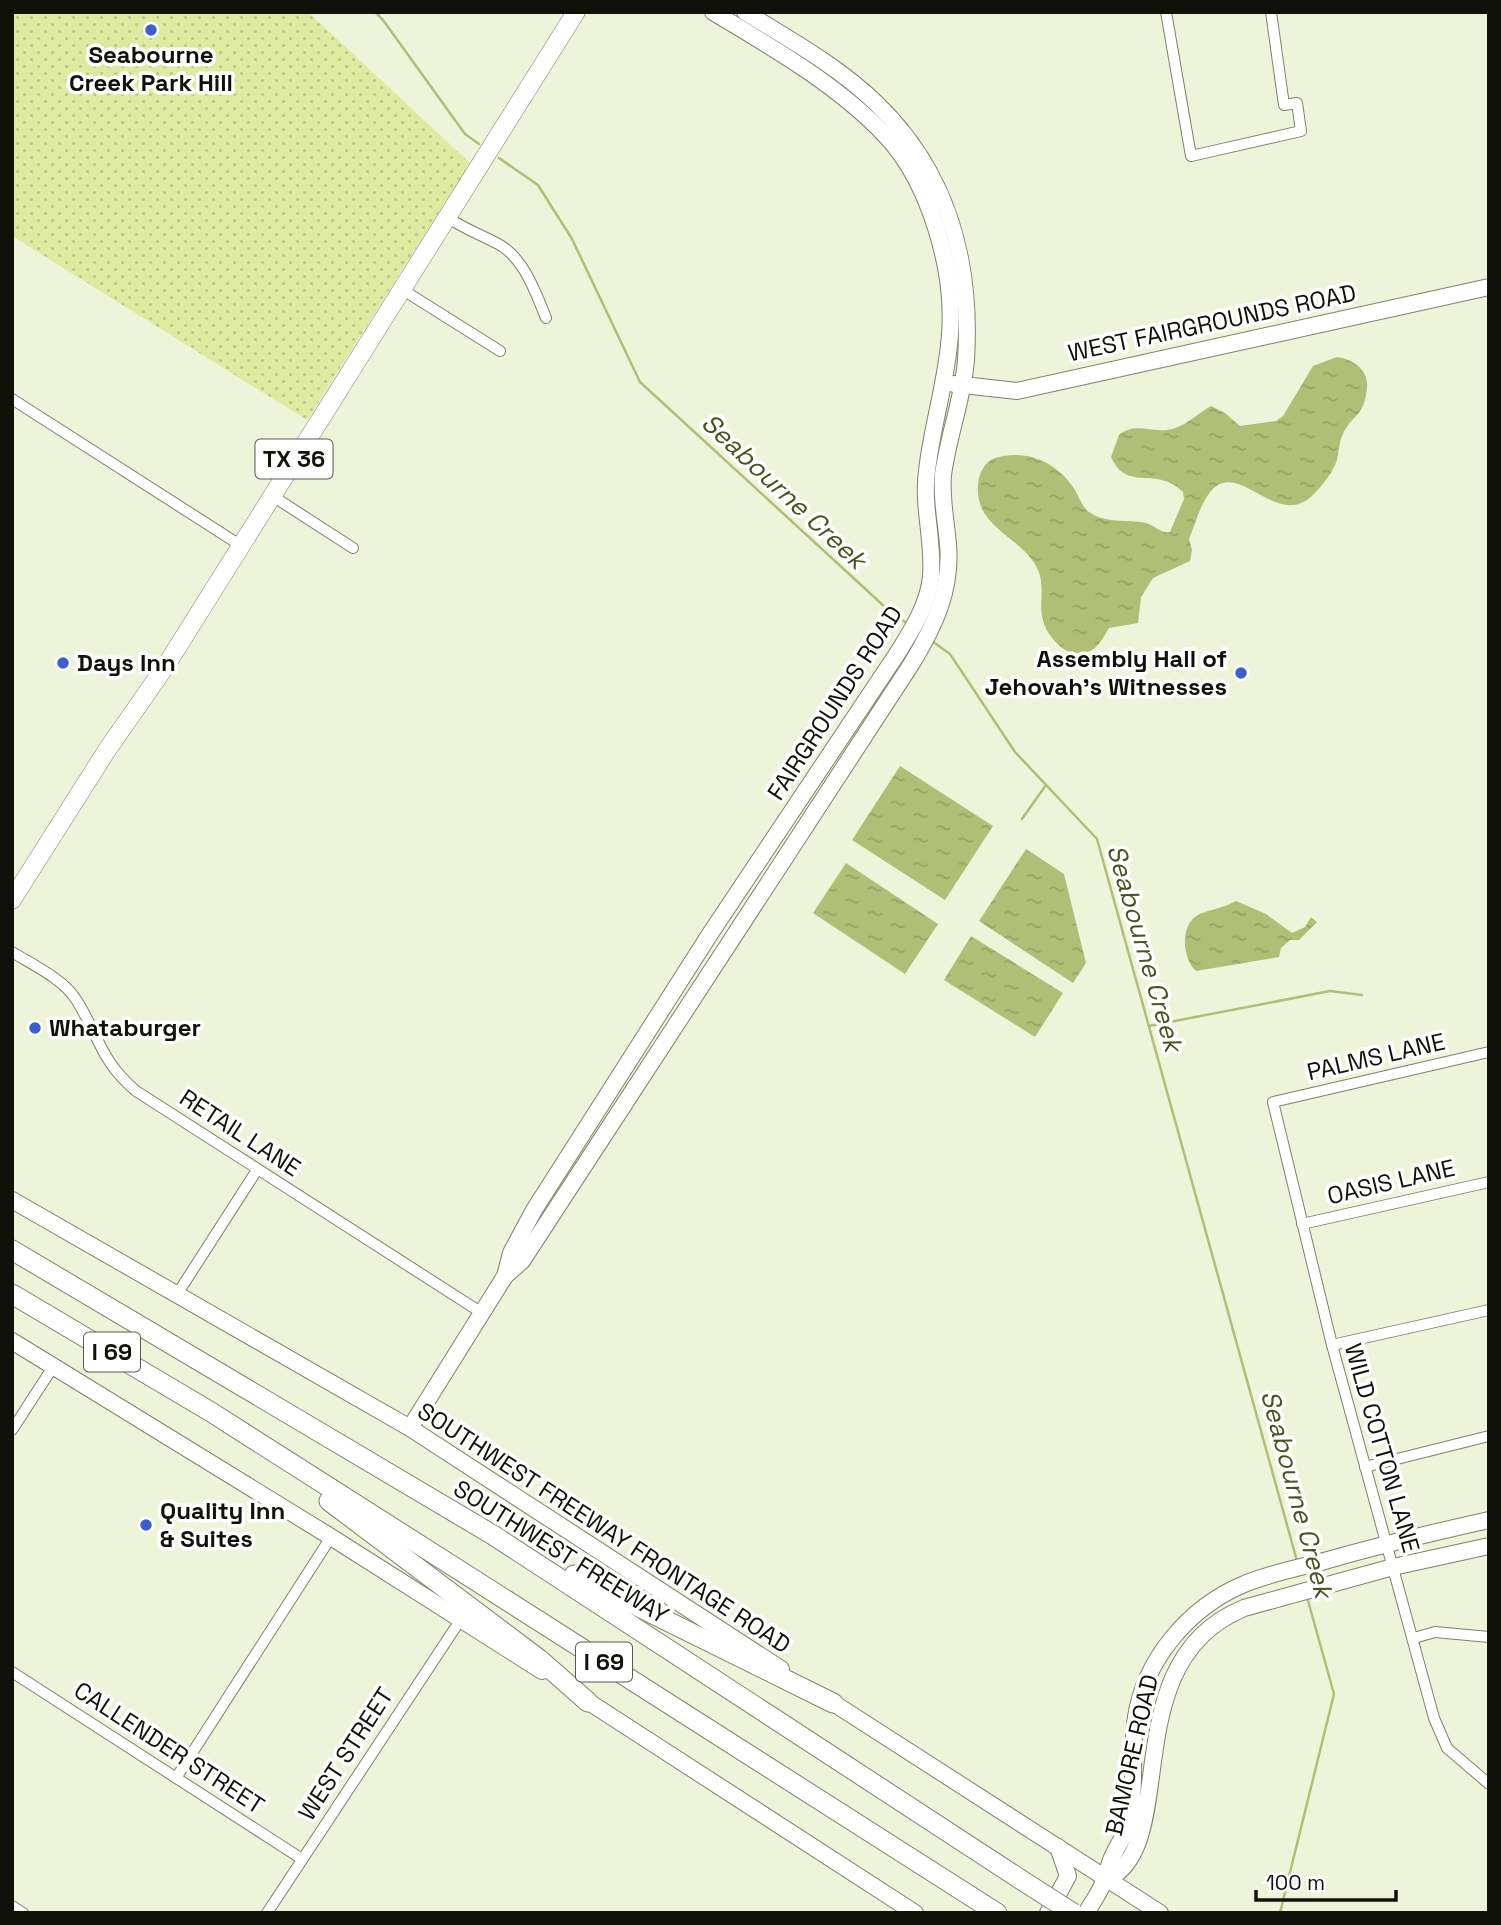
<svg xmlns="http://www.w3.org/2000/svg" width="1501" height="1925" font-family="'Space Grotesk',sans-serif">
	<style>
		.park { fill: url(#park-dots) }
		.water { fill: url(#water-ripples) }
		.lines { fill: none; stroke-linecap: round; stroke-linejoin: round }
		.stream { stroke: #b1be75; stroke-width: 2.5 }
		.street-casing { stroke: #7d826b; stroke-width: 12 }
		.secondary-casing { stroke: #7d826b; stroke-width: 18 }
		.primary-casing { stroke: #7d826b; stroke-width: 19 }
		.highway-casing { stroke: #7d826b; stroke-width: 21 }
		.street { stroke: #fff; stroke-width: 10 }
		.secondary { stroke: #fff; stroke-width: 16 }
		.primary { stroke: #fff; stroke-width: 18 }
		.highway { stroke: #fff; stroke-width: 19 }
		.highway-bridge-casing { stroke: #7d826b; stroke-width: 21; stroke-linecap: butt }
		.highway-bridge { stroke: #fff; stroke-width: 19 }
		.poi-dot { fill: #3a5fd0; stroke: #fff; stroke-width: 2.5 }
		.labels { text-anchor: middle; stroke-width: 7; stroke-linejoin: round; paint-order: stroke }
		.shield { fill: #fff; stroke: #585953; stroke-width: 2 }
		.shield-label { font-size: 23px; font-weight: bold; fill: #101209 }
		.poi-label { font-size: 24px; font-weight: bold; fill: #101209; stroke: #fff; text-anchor: start }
		.street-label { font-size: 24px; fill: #101209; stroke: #fff }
		.water-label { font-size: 26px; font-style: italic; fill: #4a521d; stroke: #fff }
	</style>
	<defs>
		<pattern id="park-dots" width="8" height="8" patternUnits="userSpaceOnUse" patternTransform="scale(1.75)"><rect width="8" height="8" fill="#ddeaa0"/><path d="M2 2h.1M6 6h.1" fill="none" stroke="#bdc888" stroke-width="1.8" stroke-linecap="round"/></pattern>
		<pattern id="water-ripples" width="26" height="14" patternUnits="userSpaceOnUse" patternTransform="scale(1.75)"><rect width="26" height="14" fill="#b1be75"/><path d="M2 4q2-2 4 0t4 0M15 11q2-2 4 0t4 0" fill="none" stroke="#97a264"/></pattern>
	</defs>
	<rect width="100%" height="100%" fill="#eef4da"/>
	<polygon class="park" points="12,12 308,12 470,163 307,420 12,236"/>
	<g class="water">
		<path d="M1337,357C1353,359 1369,370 1367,388C1364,418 1353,413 1343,434C1339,442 1339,451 1337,460C1333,472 1322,486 1313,495C1275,532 1237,453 1208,495C1199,508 1195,525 1189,539L1192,550L1190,561L1153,578L1141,597L1138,623L1109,628C1100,643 1095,655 1074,653C1065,652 1058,645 1053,639C1031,613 1049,592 1037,568C1021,536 975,528 978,486C978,477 982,468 988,462C996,456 1004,456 1013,455C1039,454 1062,469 1075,490C1079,497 1083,508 1089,512C1106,524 1128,519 1146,523C1156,526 1161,534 1170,532L1184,499L1183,492C1156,465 1127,493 1111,457L1119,435C1134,422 1150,432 1167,430C1184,428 1197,414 1211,406L1225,413L1240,426L1276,421L1283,416L1313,366Z"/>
		<polygon points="900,766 993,826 945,900 852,840"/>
		<polygon points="1026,849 1064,874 1086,963 1073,983 979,921"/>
		<polygon points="846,863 938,924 905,974 813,913"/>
		<path d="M1236,901L1266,914L1292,933L1305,927L1311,917L1317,922L1299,940H1290L1281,948L1279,957L1196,971C1182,959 1179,923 1200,914C1212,909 1224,908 1236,901Z"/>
		<polygon points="971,936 1063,993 1035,1037 944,980"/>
	</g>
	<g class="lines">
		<g class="stream">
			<polyline points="375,12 383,20 465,134 479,144"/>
			<polyline points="499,158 538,185 572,239 640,382 885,607 909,625"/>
			<polyline points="932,641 950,654 1015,752 1097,839 1297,1561"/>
			<polyline points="1022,819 1046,785"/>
			<polyline points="1149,1026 1330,991 1362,995"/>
			<polyline points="1280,1913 1334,1694 1307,1597"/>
		</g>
		<defs>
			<g id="street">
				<polyline points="1166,12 1191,156 1301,131 1297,103 1284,105 1271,12"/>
				<path d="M447,217C464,229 482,235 500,245C524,259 536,293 546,318"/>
				<polyline points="403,290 500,351"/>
				<polyline points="12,399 240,545"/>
				<polyline points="271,495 353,548"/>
				<path d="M12,952C33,965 64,979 77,1001C100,1038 100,1060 136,1091L482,1313"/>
				<polyline points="1489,1052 1273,1102 1332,1345 1434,1718 1447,1748 1489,1784"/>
				<polyline points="1302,1224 1489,1182"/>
				<polyline points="176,1296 257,1170"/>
				<polyline points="1332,1345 1489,1310"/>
				<polyline points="12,1430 53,1367"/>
				<polyline points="1365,1467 1489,1436"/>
				<polyline points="1414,1638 1435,1632 1489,1637"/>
				<polyline points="12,1672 302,1859"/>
				<polyline points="176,1778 331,1537"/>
				<polyline points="12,1906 23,1913"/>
				<polyline points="267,1913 461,1619"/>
			</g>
			<g id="secondary">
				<polyline points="954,384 1017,391 1489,287"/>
				<polyline points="12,1200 410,1428 781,1669"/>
				<path d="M505,1276L511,1253L534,1210L710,934L897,654C912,630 928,605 931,577C934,541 922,506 927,471C932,425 947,381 950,334C955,271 930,183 886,136C838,85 773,48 713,12"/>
				<polyline points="12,1341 331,1537 542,1671"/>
				<path d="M410,1428L505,1276L522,1261L912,663C935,625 952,589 948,544C946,521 941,498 943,475C948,436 963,399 966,360C972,263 948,172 876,103C839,67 789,39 745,12"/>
				<polyline points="578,1695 915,1913"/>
				<polyline points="824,1697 1160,1913"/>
				<path d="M1108,1879C1182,1842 1113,1662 1244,1608L1393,1567L1489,1546"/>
				<polyline points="1048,1913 1068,1876 1058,1847"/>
				<path d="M1086,1913C1098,1894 1103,1887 1109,1866C1114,1847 1129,1834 1131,1813C1135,1781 1131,1749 1136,1717C1145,1659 1189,1608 1242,1585C1269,1573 1300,1568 1328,1560C1381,1545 1435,1532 1489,1520"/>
			</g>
			<polyline id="primary" points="12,900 107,750 165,667 576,12"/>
			<g id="highway">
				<polyline points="12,1250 493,1535 1023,1881"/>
				<polyline points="12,1294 211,1412 997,1913"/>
				<polyline points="329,1501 539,1659 588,1702"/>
				<polyline points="574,1575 833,1703"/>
			</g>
		</defs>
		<use href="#street" class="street-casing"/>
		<use href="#secondary" class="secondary-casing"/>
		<use href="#primary" class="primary-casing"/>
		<use href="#highway" class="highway-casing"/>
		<use href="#street" class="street"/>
		<use href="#secondary" class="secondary"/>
		<use href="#primary" class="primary"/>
		<use href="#highway" class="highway"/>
		<defs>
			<polyline id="highway-bridge" points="1023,1881 1073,1913"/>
		</defs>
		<use href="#highway-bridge" class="highway-bridge-casing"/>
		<use href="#highway-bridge" class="highway-bridge"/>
	</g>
	<g class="poi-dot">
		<circle cx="151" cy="30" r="7"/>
		<circle cx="63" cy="663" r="7"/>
		<circle cx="1241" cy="673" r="7"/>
		<circle cx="35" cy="1028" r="7"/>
		<circle cx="146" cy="1525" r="7"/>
	</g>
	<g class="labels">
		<g class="shield">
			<rect x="255.5" y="439.5" width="77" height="39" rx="5"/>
			<rect x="84" y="1332.5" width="56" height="39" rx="5"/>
			<rect x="576" y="1642.5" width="56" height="39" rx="5"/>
		</g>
		<g class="shield-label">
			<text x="294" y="467">TX 36</text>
			<text x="112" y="1360">I 69</text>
			<text x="604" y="1670">I 69</text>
		</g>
		<g class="poi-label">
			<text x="151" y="63" text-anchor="middle">Seabourne<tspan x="151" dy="28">Creek Park Hill</tspan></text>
			<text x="1227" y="667" text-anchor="end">Assembly Hall of<tspan x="1227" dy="28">Jehovah's Witnesses</tspan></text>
			<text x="77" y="671">Days Inn</text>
			<text x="49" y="1036">Whataburger</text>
			<text x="160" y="1519">Quality Inn<tspan x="160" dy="28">&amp; Suites</tspan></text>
		</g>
		<g class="street-label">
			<text transform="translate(1212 323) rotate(-12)" y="8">WEST FAIRGROUNDS ROAD</text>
			<text transform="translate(835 703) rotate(-57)" y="8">FAIRGROUNDS ROAD</text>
			<text transform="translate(1376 1057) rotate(-13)" y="8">PALMS LANE</text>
			<text transform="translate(240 1133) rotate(33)" y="8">RETAIL LANE</text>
			<text transform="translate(1391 1182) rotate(-13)" y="8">OASIS LANE</text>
			<text transform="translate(1382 1448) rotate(74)" y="8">WILD COTTON LANE</text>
			<text transform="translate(604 1528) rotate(33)" y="8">SOUTHWEST FREEWAY FRONTAGE ROAD</text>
			<text transform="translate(561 1552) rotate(32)" y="8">SOUTHWEST FREEWAY</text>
			<text transform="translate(169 1748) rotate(33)" y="8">CALLENDER STREET</text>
			<text transform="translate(346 1754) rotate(-57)" y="8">WEST STREET</text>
			<text transform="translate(1132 1755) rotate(-77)" y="8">BAMORE ROAD</text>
		</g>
		<g class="water-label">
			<text transform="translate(784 491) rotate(43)" y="9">Seabourne Creek</text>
			<text transform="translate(1145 948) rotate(74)" y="9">Seabourne Creek</text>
			<text transform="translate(1297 1494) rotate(75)" y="9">Seabourne Creek</text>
		</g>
	</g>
	<rect width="1501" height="1925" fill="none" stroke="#101209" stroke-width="28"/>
	<path d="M1256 1890v10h140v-10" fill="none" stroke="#101209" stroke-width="3.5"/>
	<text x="1266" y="1890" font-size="21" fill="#101209" stroke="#ffffff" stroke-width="5" paint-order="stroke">100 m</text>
</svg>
